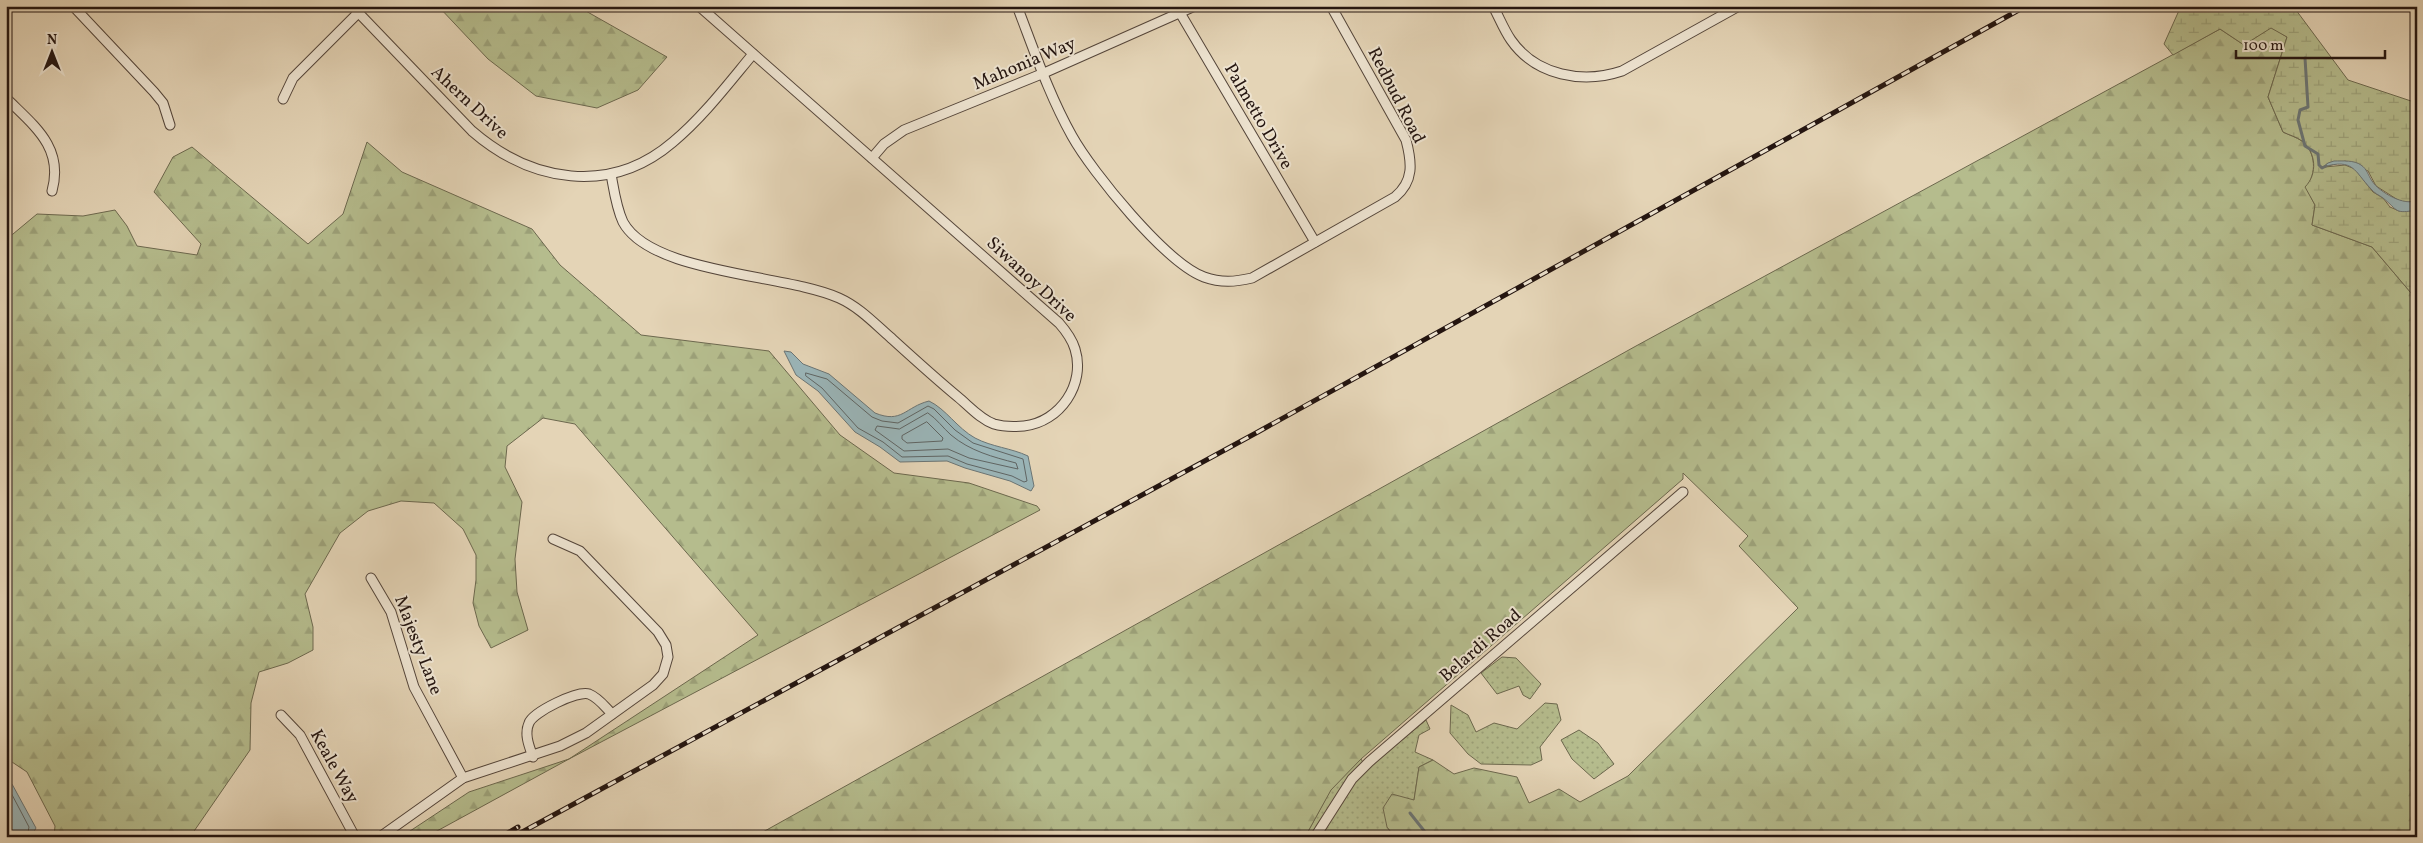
<svg xmlns="http://www.w3.org/2000/svg" width="2423" height="843" font-family="Vollkorn,serif">
	<style>
		.green { fill: url(#green-dots); stroke: #6c684e }
		.forest { fill: url(#forest-firs); stroke: #6c684e }
		.wetland { fill: url(#wetland-marsh); stroke: #6c684e }
		.water { fill: #9ab5b8; stroke: #6b7575 }
		.lines { fill: none; stroke-linecap: round; stroke-linejoin: round }
		.shore { stroke: #5f6564; stroke-width: 1 }
		.stream { stroke: #6b7575; stroke-width: 3 }
		.minor-casing { stroke: #54453a; stroke-width: 11 }
		.minor { stroke: #ede3d0; stroke-width: 9 }
		.rail-casing { stroke: #241510; stroke-width: 5 }
		.rail { stroke: #ede3d0; stroke-width: 3; stroke-dasharray: 9; stroke-linecap: butt }
		.labels { text-anchor: middle; stroke-width: 4; stroke-linejoin: round; paint-order: stroke }
		.street-label { font-size: 18px; fill: #241510; stroke: #ede3d0 }
	</style>
	<defs>
		<pattern id="green-dots" width="8" height="8" patternUnits="userSpaceOnUse" patternTransform="scale(1.25)"><rect width="8" height="8" fill="#b5bc8d"/><path d="M2 2h.1M6 6h.1" fill="none" stroke="#9ca179" stroke-width="1.8" stroke-linecap="round"/></pattern>
		<pattern id="forest-firs" width="22" height="20" patternUnits="userSpaceOnUse" patternTransform="scale(1.25)"><rect width="22" height="20" fill="#b5bc8d"/><path d="M5 1l3.5 6h-7zM16 11l3.5 6h-7z" fill="#9ca179"/></pattern>
		<pattern id="wetland-marsh" width="20" height="14" patternUnits="userSpaceOnUse" patternTransform="scale(1.25)"><rect width="20" height="14" fill="#b5bc8d"/><path d="M1 5h8M5 5V1M11 12h8M15 12V8" fill="none" stroke="#9ca179"/></pattern>
	</defs>
	<rect width="100%" height="100%" fill="#e4d4b6"/>
	<filter id="stains"><feTurbulence type="fractalNoise" baseFrequency=".004" numOctaves="4"/><feColorMatrix values="0 0 0 0 .2 0 0 0 0 .09 0 0 0 0 .02 0 0 0 .5 -.17"/></filter>
	<radialGradient id="worn" r=".72"><stop offset=".6" stop-color="#630" stop-opacity="0"/><stop offset="1" stop-color="#630" stop-opacity=".3"/></radialGradient>
	<g class="green">
		<polygon points="1502,657 1516,658 1541,684 1530,699 1523,695 1519,686 1497,694 1481,673"/>
		<polygon points="1545,703 1557,704 1561,720 1540,747 1542,760 1531,765 1481,764 1468,754 1450,733 1451,705 1468,715 1476,732 1494,723 1517,729"/>
		<polygon points="1426,720 1430,729 1419,735 1415,752 1433,760 1419,767 1414,800 1387,827 1395,837 1305,837 1331,789 1361,759 1367,769"/>
		<polygon points="1579,730 1598,743 1614,764 1594,779 1572,759 1561,740"/>
	</g>
	<g class="forest">
		<polygon points="438,6 577,6 667,57 638,90 597,108 536,96 488,59"/>
		<path d="M2271,27L2287,37L2268,97L2283,132C2289,135 2296,137 2302,141C2316,152 2317,174 2306,187L2315,205L2312,225L2372,247L2417,300V807L2412,809L2417,837H1395L1387,827L1383,808L1392,794L1414,800L1419,767L1433,760L1454,774L1474,768L1517,777L1529,803L1559,789L1580,802L1628,776L1798,608L1739,546L1748,536L1683,473V479L1361,759L1331,790L1305,837H754L1636,346L2220,29L2244,45Z"/>
		<polygon points="367,142 402,172 532,229 560,265 641,335 769,351 840,435 894,473 969,483 1037,506 1040,510 569,759 426,837 401,837 469,792 569,759 758,635 575,424 543,418 507,446 505,467 522,502 515,559 517,592 528,630 491,648 479,626 473,603 476,580 476,555 463,529 434,503 401,501 368,511 340,533 305,594 313,627 313,650 288,663 259,672 251,703 250,750 190,837 54,837 55,826 27,772 9,760 6,761 7,239 37,214 83,216 115,210 127,226 137,246 197,255 201,244 154,192 173,157 192,147 308,244 343,214"/>
	</g>
	<path class="wetland" d="M2181,6H2293L2348,80L2417,103V200L2406,203L2398,200L2376,186L2368,171L2345,161L2325,167L2345,165L2355,169L2373,192L2383,198L2390,207L2399,211L2417,210V300L2372,247L2312,225L2315,205L2305,187C2318,174 2316,152 2302,141C2297,137 2289,135 2283,132L2268,97L2287,37L2271,28L2244,45L2220,29L2173,55L2164,44Z"/>
	<g class="water">
		<path d="M2334,161C2343,161 2354,160 2361,165C2367,169 2368,175 2372,181C2379,192 2405,207 2417,200V210C2394,214 2399,211 2383,198C2379,195 2374,193 2371,189C2354,171 2354,158 2323,167L2328,163Z"/>
		<path d="M784,351L791,352L803,364L829,374L875,413C902,424 905,407 929,401C946,409 957,428 975,438C992,447 1011,448 1028,456L1034,486L1031,491L1010,481L965,468L947,461L900,462L880,447L855,432L818,391L796,375Z"/>
		<polygon points="6,782 12,784 36,828 31,837 6,837"/>
	</g>
	<g class="lines">
		<g class="shore">
			<polygon points="806,373 827,379 872,417 882,421 898,423 928,406 934,409 955,430 973,443 1023,459 1027,481 1024,482 1012,476 967,464 948,456 902,457 883,442 858,428 822,388 806,376"/>
			<path d="M928,413C937,419 943,428 951,435C970,451 993,457 1016,463L1018,469L969,458L948,449L904,451L875,430L877,426L899,429Z"/>
			<polygon points="927,422 943,438 942,441 907,443 902,439 902,436"/>
			<polyline points="6,787 9,789 29,827 27,837"/>
		</g>
		<g class="stream">
			<polyline points="2305,58 2308,107 2300,110 2298,120 2305,146 2318,154 2319,165 2322,168 2326,166"/>
			<polyline points="1410,813 1429,837"/>
		</g>
		<defs>
			<g id="minor">
				<polyline points="73,6 154,92 163,103 170,125"/>
				<path d="M352,6L472,131C531,182 610,196 673,142C703,117 728,84 753,54"/>
				<path d="M1017,6C1034,50 1049,95 1072,136C1092,172 1166,263 1204,277C1221,283 1235,282 1252,278L1395,197C1414,181 1412,163 1406,140L1331,6"/>
				<polyline points="1176,6 1315,242"/>
				<path d="M1493,6C1499,17 1504,30 1511,40C1536,76 1583,84 1622,71L1739,6"/>
				<path d="M6,98C34,126 64,147 52,191"/>
				<polyline points="283,99 293,78 358,13"/>
				<polyline points="872,158 884,144 904,130 1044,73 1195,6"/>
				<path d="M611,174C614,190 616,207 623,222C651,274 786,274 839,298C859,307 874,323 890,337C912,357 935,378 958,397C969,406 980,419 994,424C1004,427 1014,427 1024,426C1060,422 1086,384 1075,349C1072,339 1066,331 1059,323L699,6"/>
				<polyline points="371,578 391,612 414,687 463,778"/>
				<polyline points="281,715 300,735 355,837"/>
				<path d="M533,757C529,746 524,734 529,723C533,712 578,690 589,694C599,698 605,707 612,714"/>
				<polyline points="380,837 463,778 560,746 586,733 653,685 663,674 668,657 666,645 658,632 580,551 553,539"/>
				<polyline points="1315,837 1352,779 1369,762 1683,492"/>
			</g>
		</defs>
		<use href="#minor" class="minor-casing"/>
		<use href="#minor" class="minor"/>
		<defs>
			<g id="rail">
				<polyline points="501,837 518,827"/>
				<polyline points="513,837 1256,433 2026,6"/>
			</g>
		</defs>
		<use href="#rail" class="rail-casing"/>
		<use href="#rail" class="rail"/>
	</g>
	<g class="labels">
		<g class="street-label">
			<text transform="translate(1024 63) rotate(-23)" y="6">Mahonia Way</text>
			<text transform="translate(1397 95) rotate(63)" y="6">Redbud Road</text>
			<text transform="translate(470 102) rotate(43)" y="6">Ahern Drive</text>
			<text transform="translate(1259 116) rotate(60)" y="6">Palmetto Drive</text>
			<text transform="translate(1032 279) rotate(43)" y="6">Siwanoy Drive</text>
			<text transform="translate(419 645) rotate(69)" y="6">Majesty Lane</text>
			<text transform="translate(1480 645) rotate(-41)" y="6">Belardi Road</text>
			<text transform="translate(335 766) rotate(61)" y="6">Keale Way</text>
		</g>
	</g>
	<rect width="2423" height="843" fill="none" stroke="#e4d4b6" stroke-width="25"/>
	<rect x="8" y="8" width="2408" height="828" fill="none" stroke="#241510" stroke-width="2.5"/>
	<rect x="12" y="12" width="2398" height="818" fill="none" stroke="#241510"/>
	<g transform="translate(52 52)" stroke="#ede3d0" stroke-width="4" paint-order="stroke">
	<path d="M0-4L9 19L0 12L-9 19Z" fill="#241510"/>
	<text y="-8" font-size="14" font-weight="bold" text-anchor="middle" fill="#241510">N</text>
	</g>
	<path d="M2236 50v8h149v-8" fill="none" stroke="#241510" stroke-width="2.5"/>
	<text x="2243" y="50" font-size="15" fill="#241510" stroke="#ede3d0" stroke-width="4" paint-order="stroke">100 m</text>
	<rect width="100%" height="100%" filter="url(#stains)"/>
	<rect width="100%" height="100%" fill="url(#worn)"/>
</svg>
